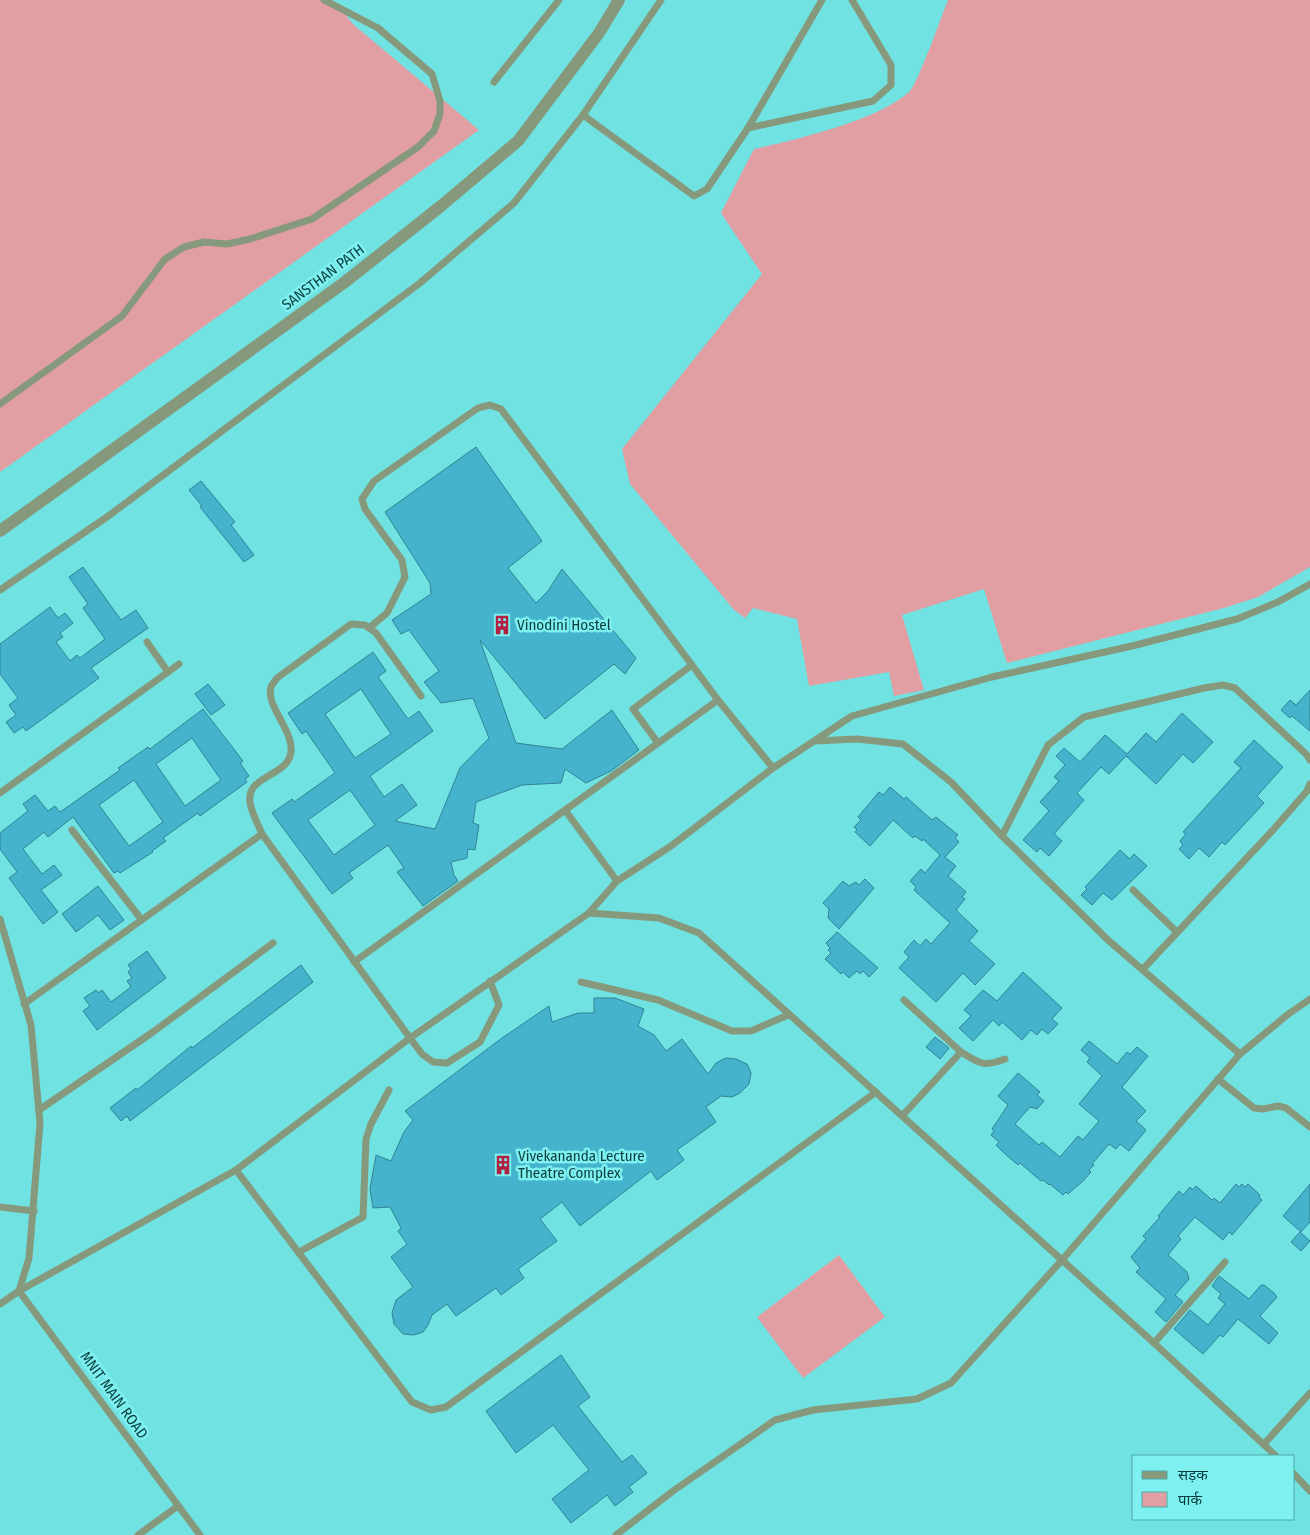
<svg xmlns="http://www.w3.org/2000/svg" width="1310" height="1535" font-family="'Fira Sans Condensed','Noto Sans Devanagari',sans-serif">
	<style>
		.green { fill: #e29fa3 }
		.building { fill: #44b3cb; stroke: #308496; fill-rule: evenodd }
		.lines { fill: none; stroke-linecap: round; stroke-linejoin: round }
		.service { stroke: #86997c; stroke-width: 7 }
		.tertiary { stroke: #86997c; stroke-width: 12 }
		.labels { text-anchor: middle; stroke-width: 5; stroke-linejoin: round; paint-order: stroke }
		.street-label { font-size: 15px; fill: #093e3e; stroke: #7ef0ef }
		.poi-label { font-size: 15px; fill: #093e3e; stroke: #7ef0ef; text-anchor: start }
	</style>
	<rect width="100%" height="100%" fill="#70e2e1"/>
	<g class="green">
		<polygon points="0,0 333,0 354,25 479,130 0,472"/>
		<path d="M948,0H1310V567L1258,597L1224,608L1007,663L984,589L902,615L924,690L894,696L889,672L809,686L797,619L753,608L745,618L734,610L630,484L622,449L762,274L721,213L754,149C795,140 880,120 910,91C918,83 942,15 948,0Z"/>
		<polygon points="839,1255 885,1317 803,1378 757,1317"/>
	</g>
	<g class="building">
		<path d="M476,447L542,541L508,568L536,603L548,591L562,569L636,658L625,674L614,664L545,719L480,640L516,743L562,749L612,710L639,750L611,771L586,783L565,769L561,783L522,785L476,802L473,823L479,825L475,850L468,849L467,858L451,862L454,875L458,881L423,906L397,872L404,868L388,845L349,873L353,878L332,894L272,813L292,799L294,802L335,773L306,731L302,734L288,713L373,652L386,671L378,677L408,719L419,711L433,731L370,776L384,797L402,784L417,805L395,821L435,829L460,768L489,738L473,698L441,703L424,682L439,671L409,630L401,634L392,620L431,594L430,583L385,512ZM361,689L391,734L355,758L325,714ZM350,790L375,825L334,855L308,820Z"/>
		<polygon points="201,481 235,522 231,525 254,555 244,562 200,507 202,506 189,490"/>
		<polygon points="83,567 121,620 136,610 148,628 91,668 99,678 26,731 23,727 14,733 6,722 16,715 9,705 18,698 0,674 0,644 50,607 58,618 65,613 73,623 60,633 63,637 56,642 70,661 77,655 80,658 105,639 83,608 88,604 69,577"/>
		<polygon points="208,684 225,705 211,715 195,694"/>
		<polygon points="1310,690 1310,731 1292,716 1290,718 1281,710 1290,700 1296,705"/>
		<path d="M203,709L243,761L240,763L249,776L245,779L247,782L200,816L198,813L163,838L166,841L152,851L153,852L120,873L118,871L114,873L73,817L48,837L44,832L23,849L42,874L54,865L62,875L41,890L58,912L43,924L9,878L17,872L0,849V833L28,811L23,804L35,795L48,811L55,806L60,812L120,770L118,768L148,747L150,749ZM192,738L221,780L185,806L156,764ZM134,780L163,822L129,846L99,805Z"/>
		<polygon points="1182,713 1213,742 1193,763 1183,754 1156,784 1126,756 1109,774 1101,767 1077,793 1084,800 1054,834 1062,841 1049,856 1040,848 1037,852 1023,840 1049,811 1040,802 1059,781 1054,777 1065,765 1056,756 1064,748 1080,762 1105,735 1127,754 1146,733 1156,742"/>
		<polygon points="1254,740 1283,767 1257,796 1264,803 1225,845 1222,842 1209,857 1199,848 1189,859 1179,849 1183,845 1180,841 1186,834 1183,832 1241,768 1234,762"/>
		<polygon points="890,787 904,799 906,797 932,820 936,817 958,835 955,838 959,842 945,857 956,866 948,876 966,892 962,897 965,899 956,910 978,931 969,941 995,964 975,985 963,973 936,1002 899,968 909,957 904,952 914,940 920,946 926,939 931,944 950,923 914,890 916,887 910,881 921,869 925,873 940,855 923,839 922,841 915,836 913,838 893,820 870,846 855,832 857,830 854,827 861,820 858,817 879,792 883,795"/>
		<polygon points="1120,850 1130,859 1134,854 1147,866 1112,900 1103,893 1092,905 1081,895 1087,889 1085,887"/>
		<polygon points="865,879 874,888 839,929 828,918 829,909 823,903 843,881 849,886 856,882 859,885"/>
		<polygon points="98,886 124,920 110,930 98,915 76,932 62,914"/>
		<polygon points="837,932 878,968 869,977 863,971 860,974 857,971 849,978 843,972 841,974 825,959 831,953 828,950 830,948 826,943"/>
		<polygon points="147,951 166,978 97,1030 83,1011 90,1006 84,998 96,990 98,993 102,990 111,1002 131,987 127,981 132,978 128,972 131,969 128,965"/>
		<polygon points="301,965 313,982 130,1121 127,1116 121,1121 110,1108 136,1088 137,1090 191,1046 192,1048"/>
		<polygon points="1023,972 1062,1008 1052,1019 1058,1024 1048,1034 1042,1029 1037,1035 1031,1030 1022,1040 1002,1022 999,1026 993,1020 973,1041 959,1028 971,1016 964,1010 983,990 997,1001"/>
		<polygon points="594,998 615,998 644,1009 638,1026 654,1035 666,1051 682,1039 708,1074 716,1063 726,1058 736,1059 747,1064 751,1073 749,1084 740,1093 732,1097 721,1096 706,1107 716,1122 677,1150 684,1160 657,1180 651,1171 580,1226 562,1202 540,1219 557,1241 518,1269 524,1278 501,1295 496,1288 456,1316 447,1304 432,1315 428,1325 423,1332 414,1335 403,1334 394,1324 392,1313 396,1300 413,1287 391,1257 407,1244 398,1231 401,1228 390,1207 373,1208 370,1189 376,1155 391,1161 404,1132 413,1120 405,1111 502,1038 549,1006 552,1022 578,1013 594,1013"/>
		<polygon points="935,1037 949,1048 940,1059 926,1047"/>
		<polygon points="1089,1041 1117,1064 1127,1052 1130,1054 1137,1047 1148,1056 1122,1087 1146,1111 1136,1121 1146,1130 1129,1151 1120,1144 1116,1149 1109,1144 1092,1164 1094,1165 1089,1170 1091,1172 1083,1181 1068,1194 1066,1192 1063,1195 1050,1184 1049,1185 1043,1180 1041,1181 1020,1163 1018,1165 1004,1153 996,1145 999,1142 991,1135 994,1131 992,1129 1008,1105 998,1096 1018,1073 1040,1092 1037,1095 1044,1101 1037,1109 1030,1107 1015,1124 1039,1145 1042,1142 1060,1157 1078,1136 1083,1140 1099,1121 1079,1104 1102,1076 1087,1062 1090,1058 1081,1050"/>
		<polygon points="1236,1184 1239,1187 1242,1184 1245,1187 1248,1184 1260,1195 1259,1197 1262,1200 1232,1235 1229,1232 1223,1240 1195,1217 1178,1236 1181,1239 1168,1255 1187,1272 1189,1279 1175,1295 1183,1302 1166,1322 1155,1312 1166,1299 1136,1272 1140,1268 1131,1257 1146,1239 1143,1236 1160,1217 1158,1216 1179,1191 1183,1195 1190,1187 1192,1190 1196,1186 1212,1200 1214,1198 1220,1203"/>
		<polygon points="1310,1184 1310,1222 1301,1232 1283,1216"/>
		<polygon points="1300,1232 1310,1241 1301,1251 1291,1242"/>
		<polygon points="1219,1276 1249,1299 1261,1285 1264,1285 1274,1293 1277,1297 1260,1316 1278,1333 1269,1344 1238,1319 1223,1337 1220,1335 1203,1354 1174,1329 1190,1310 1208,1325 1225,1304 1218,1298 1221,1294 1212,1286"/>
		<polygon points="561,1355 590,1397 578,1406 622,1462 632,1455 647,1473 629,1487 633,1492 615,1506 607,1495 571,1523 552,1499 589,1470 553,1425 516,1453 486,1411"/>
	</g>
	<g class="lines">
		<g class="service">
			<polyline points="494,82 559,0"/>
			<polyline points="583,115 694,196 707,189 748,128 822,0"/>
			<polyline points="748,128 873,101 891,85 891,65 852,0"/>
			<polyline points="0,404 122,316 165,259 184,247 204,242 227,244 250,239 312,219 418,147 434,131 440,114 440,101 432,74 378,28 324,0"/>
			<polyline points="0,590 107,517 420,283 514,203 583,115 661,0"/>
			<polyline points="369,628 387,613 405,577 402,560 365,509 362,499 374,481 478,408 490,405 501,409 718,700 773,768"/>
			<polyline points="168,672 179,664"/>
			<path d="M421,696L376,633L365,625L351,624L277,678C275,681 272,684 271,687C265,705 294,731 291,752C288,777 246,775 250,802C251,812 258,824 262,834L410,1038L422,1054L433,1062L447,1063L480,1042L499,1005L490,981"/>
			<polyline points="815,741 857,739 903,744 951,782 1002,836 1108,940 1240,1054"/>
			<polyline points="658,743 633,709 692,665"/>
			<polyline points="0,793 168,672 147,642"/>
			<polyline points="565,810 617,881"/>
			<polyline points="72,830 141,919"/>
			<polyline points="1002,836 1048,745 1084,717 1204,688 1223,685 1235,688 1306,754 1310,760"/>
			<polyline points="1133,890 1177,932"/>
			<polyline points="589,913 659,918 699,933 1154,1343 1276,1456"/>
			<polyline points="0,919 31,1025 40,1123 29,1258 19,1291"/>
			<polyline points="354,962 718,700"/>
			<polyline points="1143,969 1273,830 1307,791 1310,784"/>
			<polyline points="581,982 658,1000 732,1031 751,1031 788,1015"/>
			<polyline points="904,1000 961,1052"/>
			<polyline points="24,1004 262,834"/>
			<polyline points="1218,1079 1254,1108 1263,1109 1278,1106 1286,1108 1310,1127"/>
			<polyline points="39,1110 153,1032 273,943"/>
			<path d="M903,1115L961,1052C980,1064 984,1067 1005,1059"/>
			<polyline points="236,1170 412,1402 431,1410 446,1407 876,1092"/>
			<polyline points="0,1207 34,1211"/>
			<polyline points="299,1252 363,1217 366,1139 371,1124 389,1090"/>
			<polyline points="19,1291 200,1535"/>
			<polyline points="0,1304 19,1291 236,1170 410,1038 589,913 617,881 671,846 773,768 852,716 992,677 1132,646 1237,619 1278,602 1310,584"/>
			<polyline points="1154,1343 1225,1262"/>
			<polyline points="1264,1444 1310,1393"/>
			<polyline points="1294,1474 1310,1491"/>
			<polyline points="138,1535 178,1506"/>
			<polyline points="616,1535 673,1491 775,1420 813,1410 917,1399 951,1383 1062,1260 1240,1054 1287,1015 1310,999"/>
		</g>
		<polyline class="tertiary" points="0,531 345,282 441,206 518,141 599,33 619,0"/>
	</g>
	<defs>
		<symbol id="building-bare" viewBox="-9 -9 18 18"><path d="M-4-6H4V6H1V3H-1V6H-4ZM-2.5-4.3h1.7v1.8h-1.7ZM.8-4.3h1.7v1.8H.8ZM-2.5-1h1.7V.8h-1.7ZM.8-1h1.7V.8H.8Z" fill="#b21f41" stroke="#7ef0ef" stroke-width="2.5" paint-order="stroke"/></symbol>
	</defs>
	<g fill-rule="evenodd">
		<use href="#building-bare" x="488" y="611" width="28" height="28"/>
		<use href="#building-bare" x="489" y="1151" width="28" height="28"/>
	</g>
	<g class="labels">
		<g class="street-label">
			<text transform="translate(323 277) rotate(-37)" y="5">SANSTHAN PATH</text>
			<text transform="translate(114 1395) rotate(54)" y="5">MNIT MAIN ROAD</text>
		</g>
		<g class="poi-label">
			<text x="517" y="630">Vinodini Hostel</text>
			<text x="518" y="1161">Vivekananda Lecture<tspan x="518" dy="17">Theatre Complex</tspan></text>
		</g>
	</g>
	<rect x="1132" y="1455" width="162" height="65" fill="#7ef0ef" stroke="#4fa9a8"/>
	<rect x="1142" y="1471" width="25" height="8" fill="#86997c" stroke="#4fa9a8"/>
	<text x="1178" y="1480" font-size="15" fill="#093e3e">सड़क</text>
	<rect x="1142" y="1492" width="25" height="15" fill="#e29fa3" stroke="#4fa9a8"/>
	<text x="1178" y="1505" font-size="15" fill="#093e3e">पार्क</text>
</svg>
